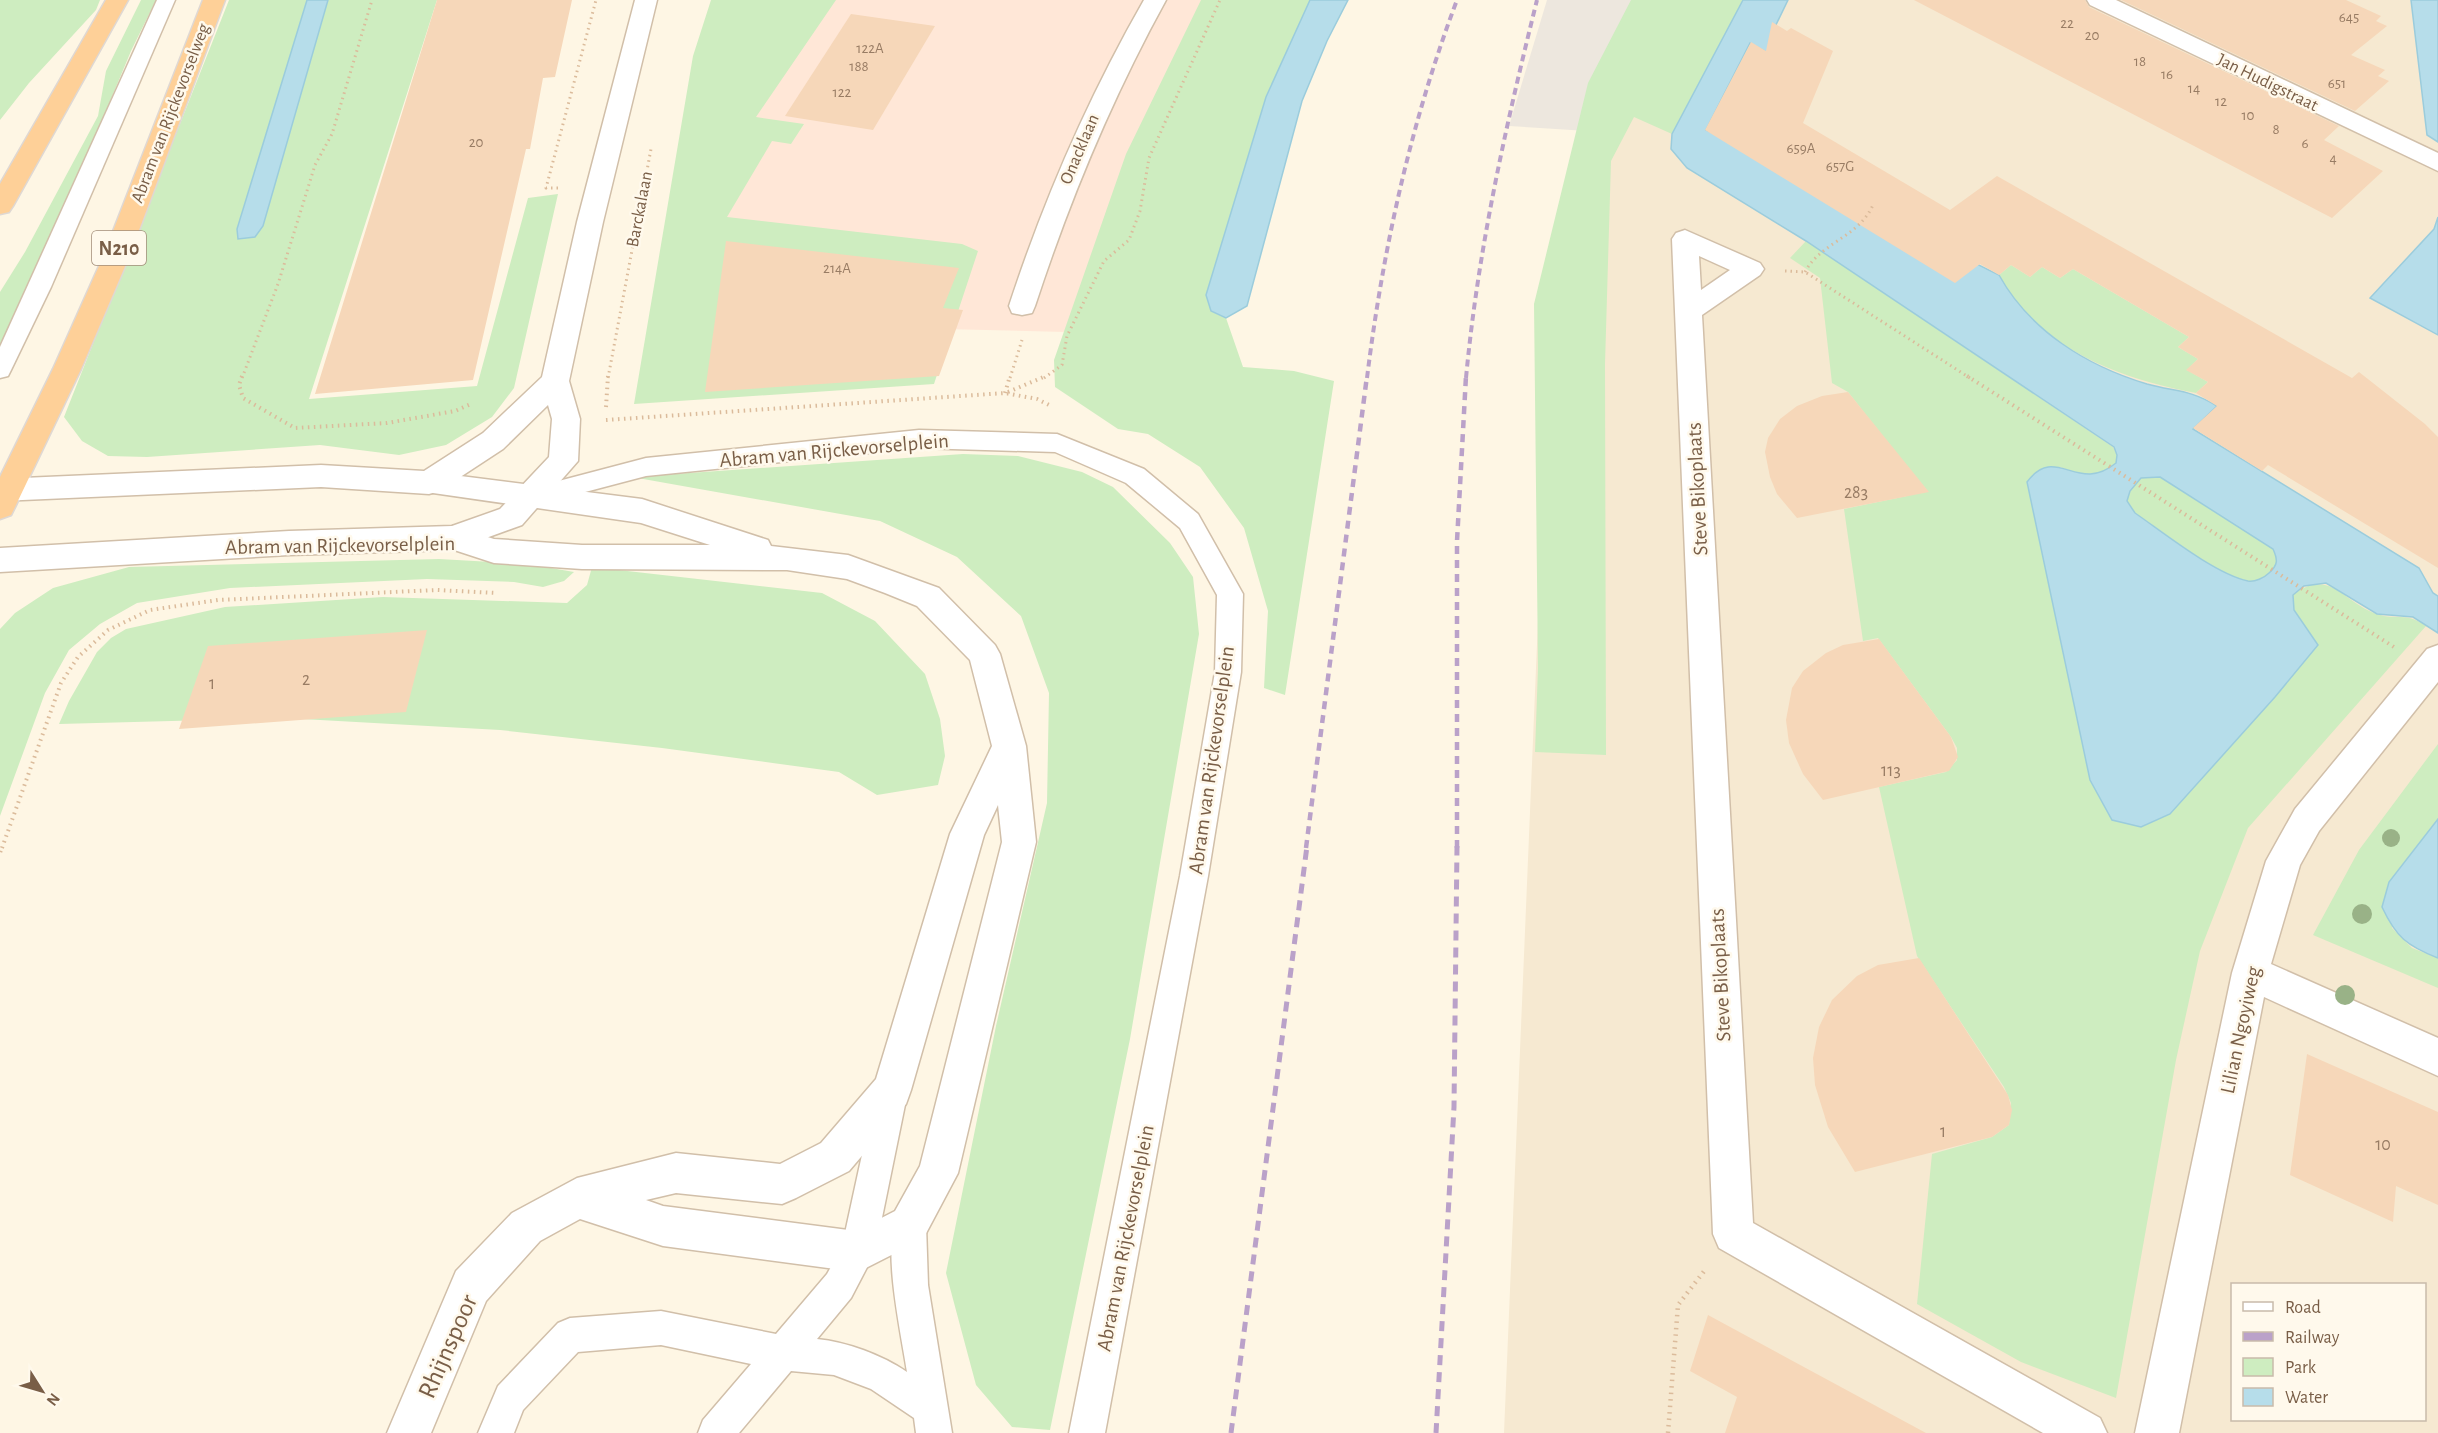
<svg xmlns="http://www.w3.org/2000/svg" width="2438" height="1433" font-family="'Alegreya Sans',sans-serif">
	<style>
		.residential { fill: #f6e9d1; fill-rule: evenodd }
		.commercial { fill: #ffe7d7 }
		.industrial { fill: #ede7de }
		.green { fill: #ceedc0 }
		.water { fill: #b6ddea; stroke: #9bccdc; stroke-width: 1.5; fill-rule: evenodd }
		.building { fill: #f6d7b9 }
		.lines { fill: none; stroke-linecap: round; stroke-linejoin: round }
		.service-casing { stroke: #d1bfa9; stroke-width: 3 }
		.minor-casing { stroke: #d1bfa9; stroke-width: 3 }
		.tertiary-casing { stroke: #d1bfa9; stroke-width: 3 }
		.trunk-casing { stroke: #dfd8d3; stroke-width: 3 }
		.path-far2 { stroke: #dbbb9b; stroke-width: 3; stroke-dasharray: 1.5 4; stroke-linecap: butt }
		.path-far1 { stroke: #dbbb9b; stroke-width: 4; stroke-dasharray: 1.5 4.5; stroke-linecap: butt }
		.path { stroke: #dbbb9b; stroke-width: 4.5; stroke-dasharray: 1.5 5; stroke-linecap: butt }
		.service { fill: #fff; fill-rule: evenodd }
		.minor { fill: #fff; fill-rule: evenodd }
		.tertiary { fill: #fff; fill-rule: evenodd }
		.trunk { fill: #fed098; fill-rule: evenodd }
		.rail-far2 { stroke: #baa1c9; stroke-width: 4; stroke-dasharray: 7 4.5; stroke-linecap: butt }
		.rail-far1 { stroke: #baa1c9; stroke-width: 4.5; stroke-dasharray: 8 6; stroke-linecap: butt }
		.rail { stroke: #baa1c9; stroke-width: 5; stroke-dasharray: 10 7; stroke-linecap: butt }
		.tree { fill: #99b287 }
		.labels { text-anchor: middle; stroke-width: 5; stroke-linejoin: round; paint-order: stroke }
		.far-number-label { font-size: 15px; fill: #987c64 }
		.far-street-label { font-size: 18px; fill: #795e47; stroke: #fff9ec }
		.number-label { font-size: 18px; fill: #987c64 }
		.shield { fill: #fff9ec; stroke: #a18c78; stroke-width: 1.5 }
		.shield-label { font-size: 20px; font-weight: bold; fill: #795e47 }
		.street-label { font-size: 21px; fill: #795e47; stroke: #fff9ec }
		.near-street-label { font-size: 26px; fill: #795e47; stroke: #fff9ec }
	</style>
	<rect width="100%" height="100%" fill="#fef6e4"/>
	<path class="residential" d="M1674,0H2438V1433H1504L1553,262ZM2232,1284H2424V1420H2232Z"/>
	<polygon class="commercial" points="801,0 1209,0 1066,332 814,326 700,249"/>
	<polygon class="industrial" points="1547,0 1674,0 1603,132 1509,126"/>
	<g class="green">
		<polygon points="0,0 100,0 96,10 29,83 0,120"/>
		<polygon points="141,0 156,0 131,51 61,219 0,349 0,292 25,252 98,116 106,71"/>
		<polygon points="229,0 437,0 309,399 477,386 528,198 558,194 514,388 492,417 446,445 399,455 320,445 147,457 108,456 82,441 64,417"/>
		<polygon points="711,0 836,0 756,117 804,124 791,144 772,141 727,217 962,244 978,251 934,384 634,404 693,56"/>
		<polygon points="1201,0 1310,0 1266,97 1206,295 1211,311 1226,318 1243,367 1294,371 1334,381 1285,695 1264,688 1268,611 1244,528 1200,467 1148,434 1118,429 1055,387 1054,360 1126,154"/>
		<polygon points="1631,0 1743,0 1672,134 1634,117 1611,161 1605,364 1606,755 1535,752 1538,668 1534,304 1588,83"/>
		<path d="M1806,241L2113,447L2117,455L2116,463C2095,480 2084,476 2060,467L2027,482L2090,780L2112,820L2170,814L2275,697L2318,645L2294,610L2293,595C2329,566 2344,603 2377,614C2397,621 2405,611 2426,626L2248,828L2200,951L2176,1060L2116,1398L2021,1362L1917,1304L1932,1154L1992,1137L2009,1125L2011,1103L2004,1087L1917,956L1879,787L1946,772L1957,760V748L1951,737L1878,638L1863,641L1844,509L1907,496L1915,477L1848,392L1832,383L1820,278L1790,258Z"/>
		<path d="M2011,265L2030,277L2042,267L2060,278L2073,269L2189,337L2178,347L2198,359L2187,370L2208,382L2196,393C2117,378 2040,349 1999,275Z"/>
		<polygon points="963,454 1018,456 1082,472 1113,487 1170,543 1193,577 1199,634 1130,1039 1050,1430 1012,1427 976,1385 946,1273 996,1026 1047,803 1049,693 1021,616 957,557 880,521 632,477"/>
		<path d="M2160,477L2273,549C2278,560 2278,565 2269,573C2264,578 2255,582 2248,581C2215,574 2164,532 2135,513L2127,501L2130,491L2141,478Z"/>
		<polygon points="439,559 528,564 574,572 564,581 543,587 514,582 427,579 230,588 137,603 100,624 69,650 45,693 0,816 0,629 15,613 53,588 129,567"/>
		<polygon points="592,567 822,593 875,621 925,674 940,719 945,756 938,785 877,795 839,772 662,748 500,730 284,718 59,724 69,701 97,652 111,638 126,629 225,607 383,597 567,603 587,585"/>
		<polygon points="2438,744 2438,819 2389,882 2392,928 2412,948 2438,958 2438,988 2313,935 2359,850"/>
	</g>
	<g class="water">
		<polygon points="307,0 328,0 263,226 255,237 238,239 237,229"/>
		<polygon points="1310,0 1348,0 1327,41 1302,101 1247,306 1226,318 1211,311 1206,295 1266,97"/>
		<path d="M1743,0H1788L1773,31L1775,57L1750,43L1706,130L1999,275C2030,331 2087,366 2147,384C2176,392 2189,389 2217,406L2193,429L2419,568L2433,593L2438,596V633L2413,617L2377,614L2326,583L2304,586L2293,595L2294,610L2318,645L2275,697L2170,814L2141,827L2112,820L2090,780L2027,482C2056,443 2077,495 2116,463L2117,455L2114,447L1806,241L1687,168L1671,149L1672,134ZM2160,477L2273,549C2278,560 2278,565 2269,573C2264,578 2255,582 2248,581C2215,574 2164,533 2135,513L2127,501L2130,491L2141,478Z"/>
		<polygon points="2411,0 2438,0 2438,142 2427,135"/>
		<polygon points="2438,217 2438,335 2370,298 2434,229"/>
		<path d="M2438,819V958C2407,946 2396,937 2382,907L2389,882Z"/>
	</g>
	<g class="building">
		<polygon points="437,0 572,0 555,77 543,78 530,149 526,149 473,380 315,394"/>
		<polygon points="1914,0 2085,0 2089,7 2339,126 2324,140 2383,171 2332,218"/>
		<polygon points="2121,0 2346,0 2381,16 2376,21 2387,26 2351,55 2385,70 2378,76 2389,81 2355,111"/>
		<polygon points="851,14 935,26 873,130 785,116"/>
		<polygon points="1772,22 1787,31 1791,28 1833,51 1803,123 1950,210 1997,176 2352,378 2359,372 2425,424 2438,437 2438,568 2268,465 2262,471 2193,428 2217,406 2196,393 2208,382 2186,370 2198,359 2178,347 2189,337 2073,269 2060,278 2042,267 2030,277 2011,265 1999,275 1980,264 1955,283 1705,130 1751,42 1766,51"/>
		<polygon points="726,241 959,268 943,308 963,310 939,376 705,392"/>
		<polygon points="1848,392 1929,492 1797,518 1777,494 1770,477 1765,452 1768,438 1780,419 1797,406 1822,396"/>
		<polygon points="427,630 406,712 179,729 208,646"/>
		<polygon points="1879,639 1951,737 1958,757 1949,771 1823,800 1803,774 1789,743 1786,720 1792,688 1803,671 1826,653 1843,645"/>
		<polygon points="1919,958 2008,1095 2012,1110 2009,1125 1992,1137 1855,1172 1828,1127 1815,1085 1813,1058 1819,1027 1832,1000 1857,976 1878,965"/>
		<polygon points="2307,1054 2438,1112 2438,1205 2396,1186 2393,1222 2290,1175"/>
		<polygon points="1708,1315 1926,1433 1725,1433 1737,1397 1690,1371"/>
	</g>
	<g class="lines">
		<defs>
			<g id="service">
				<polygon points="157,0 175,0 51,287 11,370 8,376 0,378 0,347"/>
				<polygon points="919,430 1057,434 1144,469 1198,514 1243,594 1241,672 1208,876 1105,1433 1069,1433 1180,876 1215,672 1217,595 1180,528 1126,483 1055,452 919,448 646,476 532,506 523,504 520,497 523,490 532,488 646,458"/>
				<path d="M891,1079L902,1084L907,1095L875,1252L851,1298L817,1339C847,1342 882,1355 907,1372C901,1332 882,1250 897,1213L909,1208L921,1213L926,1225L928,1285L952,1433H916L914,1418L871,1389L834,1375L791,1371L739,1433H698L703,1420L751,1364L661,1345L578,1352L523,1410L514,1433H478L498,1386L558,1323L570,1318L661,1311L776,1334L827,1274L842,1247L875,1095L880,1084Z"/>
			</g>
			<g id="minor">
				<path d="M1144,0H1166C1112,98 1070,199 1035,306L1032,313L1022,315L1012,313L1009,306C1044,199 1088,98 1144,0Z"/>
				<polygon points="2087,0 2116,0 2438,153 2438,171 2090,5"/>
				<path d="M1685,230L1760,263L1764,269L1760,275L1702,315L1753,1223L2100,1418L2107,1433H2043L1719,1248L1713,1234L1672,239L1676,233ZM1699,256L1730,270L1701,290Z"/>
				<path d="M429,472L642,499L768,540L771,546L848,555L939,588L995,645L1000,654L1026,746L1036,842L958,1173L923,1239L858,1272L663,1246L580,1219L540,1241L486,1301L431,1433H387L456,1271L512,1213L577,1178L676,1153L780,1164L821,1143L876,1079L950,834L992,746L970,660L917,606L885,593L847,579L787,570L582,569L494,563L442,546L438,538L442,530L453,526L494,539L582,545H710L641,523L419,491L414,483L419,475ZM998,805L1002,842L920,1166L895,1211L856,1231L663,1206L646,1200L676,1193L782,1204L796,1198L849,1171L906,1104L911,1090L984,835Z"/>
				<polygon points="2438,645 2438,682 2319,831 2300,865 2271,964 2438,1038 2438,1076 2264,997 2179,1433 2135,1433 2232,973 2266,861 2295,809 2427,649"/>
			</g>
			<polygon id="tertiary" points="635,0 657,0 603,222 569,381 580,419 578,461 522,525 453,550 289,555 0,572 0,548 289,531 452,526 500,509 549,457 552,419 548,405 503,449 439,491 429,494 321,487 0,501 0,479 321,465 424,471 483,433 542,377 577,222"/>
			<g id="trunk">
				<polygon points="106,0 128,0 13,206 9,212 0,214 0,184"/>
				<polygon points="203,0 225,0 129,257 81,369 15,507 11,515 0,519 0,477 53,369 103,257"/>
			</g>
		</defs>
		<use href="#service" class="service-casing"/>
		<use href="#minor" class="minor-casing"/>
		<use href="#tertiary" class="tertiary-casing"/>
		<use href="#trunk" class="trunk-casing"/>
		<g class="path-far2">
			<polyline points="558,188 546,188 596,0"/>
			<polyline points="1785,271 1805,272 1970,378"/>
			<path d="M1805,272C1821,242 1858,238 1873,205"/>
			<polyline points="242,378 278,284 315,165 332,134 372,0"/>
			<polyline points="608,378 651,149"/>
			<polyline points="1010,378 1022,340"/>
			<polyline points="1044,378 1062,365 1067,336 1104,261 1129,240 1140,211 1149,158 1220,0"/>
		</g>
		<g class="path-far1">
			<polyline points="242,376 239,385 243,398 295,428 387,423 455,411 473,403"/>
			<polyline points="1967,376 2394,647"/>
			<polyline points="1008,392 1046,376"/>
			<polyline points="1005,393 1010,376"/>
			<polyline points="606,407 608,376"/>
			<polyline points="606,420 1005,393 1037,399 1051,406"/>
			<polyline points="2,848 61,683 78,657 108,630 150,610 218,600 437,590 496,593"/>
		</g>
		<g class="path">
			<polyline points="0,852 2,846"/>
			<polyline points="1668,1433 1678,1305 1705,1270"/>
		</g>
		<use href="#service" class="service"/>
		<use href="#minor" class="minor"/>
		<use href="#tertiary" class="tertiary"/>
		<use href="#trunk" class="trunk"/>
		<g class="rail-far2">
			<path d="M1367,378C1383,248 1411,122 1457,0"/>
			<path d="M1466,378C1478,249 1506,125 1537,0"/>
		</g>
		<g class="rail-far1">
			<polyline points="1306,848 1367,376"/>
			<polyline points="1457,848 1457,541 1466,376"/>
		</g>
		<g class="rail">
			<polyline points="1231,1433 1307,846"/>
			<polyline points="1436,1433 1454,1107 1457,846"/>
		</g>
	</g>
	<g class="tree">
		<circle cx="2391" cy="838" r="9"/>
		<circle cx="2362" cy="914" r="10"/>
		<circle cx="2345" cy="995" r="10"/>
	</g>
	<g class="labels">
		<g class="far-number-label">
			<text x="2349" y="22">645</text>
			<text x="2067" y="28">22</text>
			<text x="2092" y="40">20</text>
			<text x="870" y="53">122A</text>
			<text x="2140" y="66">18</text>
			<text x="859" y="71">188</text>
			<text x="2167" y="79">16</text>
			<text x="2337" y="88">651</text>
			<text x="2194" y="93">14</text>
			<text x="842" y="97">122</text>
			<text x="2221" y="106">12</text>
			<text x="2248" y="120">10</text>
			<text x="2276" y="134">8</text>
			<text x="476" y="147">20</text>
			<text x="2305" y="148">6</text>
			<text x="1801" y="153">659A</text>
			<text x="2333" y="163">4</text>
			<text x="1840" y="171">657G</text>
			<text x="837" y="273">214A</text>
		</g>
		<g class="far-street-label">
			<text transform="translate(2268 82) rotate(26)" y="6">Jan Hudigstraat</text>
			<text transform="translate(170 113) rotate(-69)" y="6">Abram van Rijckevorselweg</text>
			<text transform="translate(1079 149) rotate(-67)" y="6">Onacklaan</text>
			<text transform="translate(639 209) rotate(-79)" y="6">Barckalaan</text>
		</g>
		<g class="number-label">
			<text x="1856" y="498">283</text>
			<text x="306" y="685">2</text>
			<text x="212" y="689">1</text>
			<text x="1891" y="776">113</text>
			<text x="1943" y="1137">1</text>
			<text x="2383" y="1150">10</text>
		</g>
		<rect class="shield" x="92" y="231" width="54" height="34" rx="4.5"/>
		<g class="shield-label">
			<text x="119" y="255">N210</text>
		</g>
		<g class="street-label">
			<text transform="translate(834 450) rotate(-5)" y="7">Abram van Rijckevorselplein</text>
			<text transform="translate(1697 489) rotate(-93)" y="7">Steve Bikoplaats</text>
			<text transform="translate(340 545) rotate(-1)" y="7">Abram van Rijckevorselplein</text>
			<text transform="translate(1211 760) rotate(-82)" y="7">Abram van Rijckevorselplein</text>
			<text transform="translate(1720 975) rotate(-93)" y="7">Steve Bikoplaats</text>
			<text transform="translate(2240 1030) rotate(-78)" y="7">Lilian Ngoyiweg</text>
			<text transform="translate(1125 1238) rotate(-79)" y="7">Abram van Rijckevorselplein</text>
		</g>
		<g class="near-street-label">
			<text transform="translate(447 1346) rotate(-66)" y="9">Rhijnspoor</text>
		</g>
	</g>
	<rect x="2231" y="1283" width="195" height="138" fill="#fff9ec" stroke="#c9bbaa" stroke-width="1.5"/>
	<rect x="2243" y="1302" width="30" height="9" fill="#ffffff" stroke="#c9bbaa" stroke-width="1.5"/>
	<text x="2285" y="1313" font-size="18" fill="#795e47">Road</text>
	<rect x="2243" y="1332" width="30" height="9" fill="#baa1c9" stroke="#c9bbaa" stroke-width="1.5"/>
	<text x="2285" y="1343" font-size="18" fill="#795e47">Railway</text>
	<rect x="2243" y="1358" width="30" height="18" fill="#ceedc0" stroke="#c9bbaa" stroke-width="1.5"/>
	<text x="2285" y="1373" font-size="18" fill="#795e47">Park</text>
	<rect x="2243" y="1388" width="30" height="18" fill="#b6ddea" stroke="#c9bbaa" stroke-width="1.5"/>
	<text x="2285" y="1403" font-size="18" fill="#795e47">Water</text>
	<g transform="translate(42 1391) rotate(127)" stroke="#fff9ec" stroke-width="4.5" paint-order="stroke">
	<path d="M0-4.5L10 22L0 15L-10 22Z" fill="#795e47"/>
	<text y="-9" font-size="16" font-weight="bold" text-anchor="middle" fill="#795e47">N</text>
	</g>
</svg>
